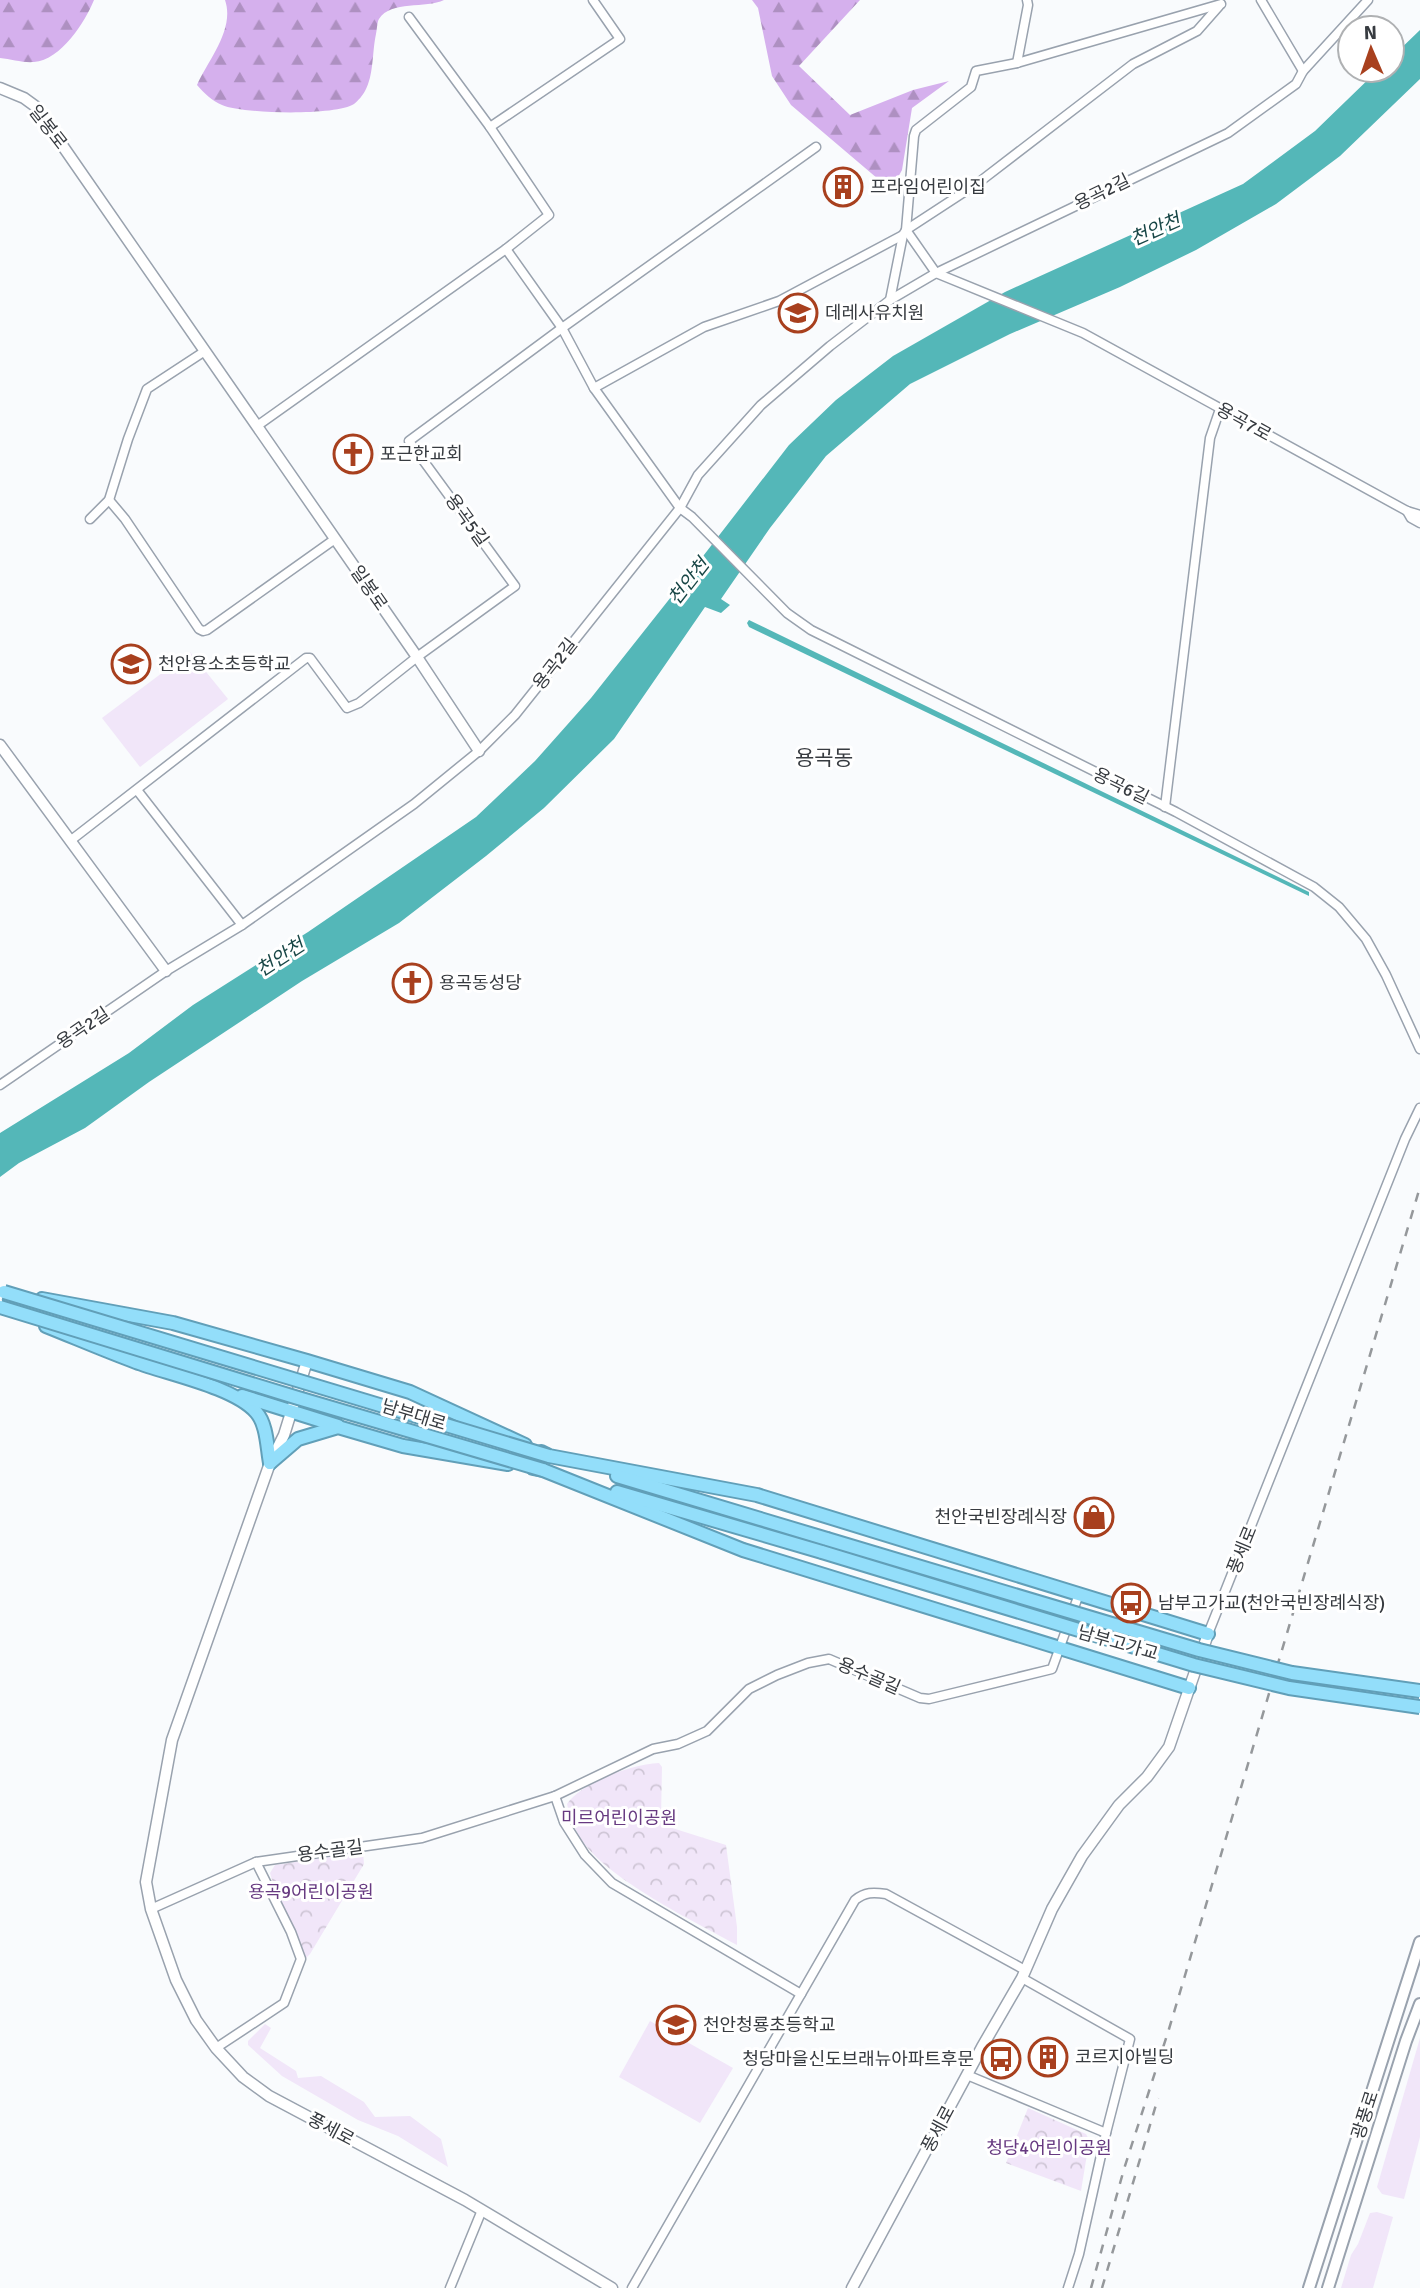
<svg xmlns="http://www.w3.org/2000/svg" width="1420" height="2288" font-family="Signika,'Noto Sans KR',sans-serif">
	<style>
		.green { fill: #f1e6f9 }
		.forest { fill: url(#forest-firs) }
		.park { fill: url(#park-crowns) }
		.water { fill: #54b7b8 }
		.lines { fill: none; stroke-linecap: round; stroke-linejoin: round }
		.minor-casing { stroke: #99a2ae; stroke-width: 11 }
		.tertiary-casing { stroke: #99a2ae; stroke-width: 13 }
		.secondary-casing { stroke: #99a2ae; stroke-width: 14 }
		.trunk-casing { stroke: #619fb8; stroke-width: 16 }
		.minor { stroke: #fff; stroke-width: 8 }
		.tertiary { stroke: #fff; stroke-width: 10 }
		.secondary { stroke: #fff; stroke-width: 10 }
		.trunk { stroke: #93defa; stroke-width: 12 }
		.rail { stroke: #95989b; stroke-width: 2.5; stroke-dasharray: 9 9; stroke-linecap: butt }
		.trunk-bridge-casing { stroke: #619fb8; stroke-width: 16; stroke-linecap: butt }
		.trunk-bridge { stroke: #93defa; stroke-width: 12 }
		.labels { text-anchor: middle; stroke-width: 6; stroke-linejoin: round; paint-order: stroke }
		.street-label { font-size: 18px; fill: #373b40; stroke: #fff }
		.poi-label { font-size: 18px; fill: #373b40; stroke: #fff; text-anchor: start }
		.park-label { font-size: 18px; fill: #673a81; stroke: #fff }
		.water-label { font-size: 19px; font-style: italic; fill: #184646; stroke: #fff }
		.quarter-label { font-size: 21px; fill: #373b40; stroke: #fff }
	</style>
	<defs>
		<pattern id="forest-firs" width="22" height="20" patternUnits="userSpaceOnUse" patternTransform="scale(1.75)"><rect width="22" height="20" fill="#d5b0ed"/><path d="M5 1l3.5 6h-7zM16 11l3.5 6h-7z" fill="#ae90c1"/></pattern>
		<pattern id="park-crowns" width="20" height="18" patternUnits="userSpaceOnUse" patternTransform="scale(1.75)"><rect width="20" height="18" fill="#f1e6f9"/><path d="M2 6a3 3 0 1 1 6 0M12 15a3 3 0 1 1 6 0" fill="none" stroke="#cfc6d6"/></pattern>
	</defs>
	<rect width="100%" height="100%" fill="#f9fbfd"/>
	<g class="green">
		<polygon points="190,652 228,699 140,767 102,718"/>
		<polygon points="650,2021 733,2068 700,2123 619,2077"/>
		<polygon points="265,2024 271,2028 260,2048 296,2071 298,2078 321,2076 364,2102 375,2117 410,2116 441,2139 448,2167 398,2136 358,2120 282,2076 248,2045 248,2041"/>
		<polygon points="1420,2038 1420,2137 1404,2199 1382,2194 1377,2187"/>
		<polygon points="1377,2212 1393,2217 1373,2288 1341,2288 1351,2255 1358,2244 1370,2213"/>
	</g>
	<g class="forest">
		<path d="M0,0H94C85,22 61,60 34,62C23,63 11,59 0,58Z"/>
		<path d="M225,0H444C426,9 391,0 379,19C377,22 377,30 376,34C372,52 374,75 365,91C363,95 358,101 354,104C336,116 242,114 222,105C212,101 204,93 197,85C209,59 235,29 225,0Z"/>
		<polygon points="752,0 860,0 799,66 850,115 913,90 949,81 912,108 902,170 891,190 791,105 772,76 758,8"/>
	</g>
	<g class="park">
		<path d="M659,1763L662,1767L661,1818L669,1827L726,1845L737,1927V1945C695,1922 607,1879 581,1839C574,1828 570,1817 567,1804C582,1782 633,1764 659,1763Z"/>
		<path d="M363,1852L364,1864L310,1954L305,1959C297,1929 277,1903 270,1873L275,1865Z"/>
		<polygon points="1028,2108 1086,2134 1093,2147 1088,2148 1081,2191 1006,2163"/>
	</g>
	<g class="water">
		<polygon points="1420,30 1420,79 1340,156 1276,204 1196,250 1120,287 1010,334 910,384 826,456 770,528 721,599 730,605 721,613 705,607 614,739 544,808 486,856 399,923 302,981 149,1082 85,1128 19,1163 0,1177 0,1133 129,1053 193,1005 308,932 476,817 535,761 591,698 690,573 789,445 836,400 893,356 1005,292 1243,184 1315,131 1378,70 1392,70 1392,57"/>
		<polygon points="749,620 1309,892 1309,896 749,627 747,623"/>
	</g>
	<g class="lines">
		<defs>
			<g id="minor">
				<polyline points="1261,0 1303,71"/>
				<polyline points="1221,4 1017,63 976,71 971,87 916,130 914,136 906,230 936,273 1083,333 1407,511 1420,515"/>
				<polyline points="1017,63 1028,5 1027,0"/>
				<polyline points="490,127 620,39 593,0"/>
				<polyline points="506,249 562,328 594,388 680,508 692,517 787,613 811,630 1176,812 1314,887 1339,907 1366,939 1386,975 1420,1049"/>
				<polyline points="890,300 903,235 906,230 978,183 1133,64 1197,31 1219,6"/>
				<polyline points="594,388 704,327 779,301 903,235"/>
				<polyline points="257,426 506,249 549,215 490,127 409,17"/>
				<polyline points="109,500 125,519 199,629 203,631 207,630 335,539"/>
				<polyline points="1407,511 1411,518 1420,523"/>
				<polyline points="90,519 109,500 128,439 147,389 205,351"/>
				<polyline points="137,790 242,925"/>
				<polyline points="1165,807 1210,438 1220,409"/>
				<polyline points="70,841 306,658 310,658 347,708 359,703 417,657 515,586 409,441 562,328 816,147"/>
				<polyline points="0,1085 166,971 242,925 414,804 479,751 515,715 680,508 698,475 761,405 830,346 890,300 936,273 1228,133 1296,84 1303,71 1368,0"/>
				<polyline points="1208,1634 1405,1139 1420,1108"/>
				<polyline points="555,1796 564,1822 585,1855 612,1883 801,1994"/>
				<polyline points="151,1909 256,1862 422,1838 555,1796 653,1749 678,1744 707,1731 749,1689 777,1675 808,1663 829,1659 920,1698 929,1699 1052,1669 1079,1594"/>
				<polyline points="1022,1978 1130,2039 1106,2133"/>
				<polyline points="216,2048 284,2003 301,1959 291,1932 256,1862"/>
				<polyline points="967,2075 1106,2133 1079,2254 1068,2288"/>
				<polyline points="450,2288 482,2210"/>
				<path d="M632,2288L855,1900C865,1892 873,1892 886,1894L1025,1970"/>
			</g>
			<g id="tertiary">
				<polyline points="0,88 24,98 35,106 417,657 479,751"/>
				<polyline points="0,745 166,971"/>
				<polyline points="307,1361 284,1435 270,1463 172,1740 146,1882 151,1909 176,1980 196,2020 216,2048 243,2077 269,2096 465,2200 612,2288"/>
				<polyline points="852,2288 982,2047 1022,1978 1052,1909 1082,1856 1119,1805 1147,1777 1169,1747 1208,1634"/>
			</g>
			<g id="secondary">
				<polyline points="1309,2288 1420,1942"/>
				<polyline points="1328,2288 1406,2041 1420,2004"/>
			</g>
			<g id="trunk">
				<polyline points="42,1299 173,1323 307,1361 410,1392 525,1445"/>
				<path d="M46,1326C76,1338 106,1351 136,1362C168,1374 234,1387 256,1412C267,1424 267,1447 270,1463"/>
				<polyline points="242,1396 338,1426"/>
				<polyline points="541,1452 549,1456 757,1495 1208,1634"/>
				<polyline points="270,1463 298,1439 338,1427 403,1446 508,1464"/>
				<polyline points="533,1468 543,1470 743,1550 1189,1688"/>
				<polyline points="617,1476 827,1539"/>
				<polyline points="617,1492 822,1552"/>
			</g>
		</defs>
		<use href="#minor" class="minor-casing"/>
		<use href="#tertiary" class="tertiary-casing"/>
		<use href="#secondary" class="secondary-casing"/>
		<use href="#trunk" class="trunk-casing"/>
		<use href="#minor" class="minor"/>
		<use href="#tertiary" class="tertiary"/>
		<use href="#secondary" class="secondary"/>
		<use href="#trunk" class="trunk"/>
		<g class="rail">
			<polyline points="1091,2288 1124,2169 1169,2029 1420,1187"/>
			<polyline points="1102,2288 1158,2098"/>
		</g>
		<defs>
			<g id="trunk-bridge">
				<polyline points="4,1292 549,1456"/>
				<polyline points="0,1307 298,1398 543,1470"/>
				<polyline points="827,1539 1199,1650 1292,1673 1420,1691"/>
				<polyline points="822,1552 1194,1665 1289,1688 1420,1707"/>
			</g>
		</defs>
		<use href="#trunk-bridge" class="trunk-bridge-casing"/>
		<use href="#trunk-bridge" class="trunk-bridge"/>
	</g>
	<defs>
		<symbol id="building-ring" viewBox="-11 -11 22 22"><circle r="9.5" fill="#fff" stroke="#a8401e" stroke-width="1.5"/><path d="M-4-6H4V6H1V3H-1V6H-4ZM-2.5-4.3h1.7v1.8h-1.7ZM.8-4.3h1.7v1.8H.8ZM-2.5-1h1.7V.8h-1.7ZM.8-1h1.7V.8H.8Z" fill="#a8401e"/></symbol>
		<symbol id="school-ring" viewBox="-11 -11 22 22"><circle r="9.5" fill="#fff" stroke="#a8401e" stroke-width="1.5"/><path d="M0-5L7-2L0 1L-7-2ZM-4 1L0 2.5L4 1V4Q0 6-4 4Z" fill="#a8401e"/></symbol>
		<symbol id="church-ring" viewBox="-11 -11 22 22"><circle r="9.5" fill="#fff" stroke="#a8401e" stroke-width="1.5"/><path d="M-1.2-6h2.4v3.5h3.3v2.4h-3.3V6h-2.4V-.1h-3.3v-2.4h3.3Z" fill="#a8401e"/></symbol>
		<symbol id="shop-ring" viewBox="-11 -11 22 22"><circle r="9.5" fill="#fff" stroke="#a8401e" stroke-width="1.5"/><path d="M-5-2.5h2.3a2.7 3.5 0 0 1 5.4 0H5L5.5 6h-11ZM-1.5-2.5h3a1.5 2.3 0 0 0-3 0Z" fill="#a8401e"/></symbol>
		<symbol id="bus-ring" viewBox="-11 -11 22 22"><circle r="9.5" fill="#fff" stroke="#a8401e" stroke-width="1.5"/><path d="M-5-6H5V4H4V6H2V4H-2V6H-4V4H-5ZM-3.5-4V0h7V-4ZM-3.5 1.2v1.5H-2V1.2ZM2 1.2v1.5H3.5V1.2Z" fill="#a8401e"/></symbol>
	</defs>
	<g fill-rule="evenodd">
		<use href="#building-ring" x="821" y="165" width="44" height="44"/>
		<use href="#school-ring" x="776" y="291" width="44" height="44"/>
		<use href="#church-ring" x="331" y="432" width="44" height="44"/>
		<use href="#school-ring" x="109" y="642" width="44" height="44"/>
		<use href="#church-ring" x="390" y="961" width="44" height="44"/>
		<use href="#shop-ring" x="1072" y="1495" width="44" height="44"/>
		<use href="#bus-ring" x="1109" y="1581" width="44" height="44"/>
		<use href="#school-ring" x="654" y="2003" width="44" height="44"/>
		<use href="#building-ring" x="1026" y="2035" width="44" height="44"/>
		<use href="#bus-ring" x="979" y="2037" width="44" height="44"/>
	</g>
	<g class="labels">
		<g class="street-label">
			<text transform="translate(48 127) rotate(52)" y="6">일봉로</text>
			<text transform="translate(1102 192) rotate(-26)" y="6">용곡2길</text>
			<text transform="translate(1244 422) rotate(29)" y="6">용곡7로</text>
			<text transform="translate(467 520) rotate(54)" y="6">용곡5길</text>
			<text transform="translate(369 588) rotate(55)" y="6">일봉로</text>
			<text transform="translate(555 664) rotate(-52)" y="6">용곡2길</text>
			<text transform="translate(1121 786) rotate(26)" y="6">용곡6길</text>
			<text transform="translate(83 1028) rotate(-34)" y="6">용곡2길</text>
			<text transform="translate(414 1415) rotate(17)" y="6">남부대로</text>
			<text transform="translate(1242 1550) rotate(-68)" y="6">풍세로</text>
			<text transform="translate(1118 1643) rotate(16)" y="6">남부고가교</text>
			<text transform="translate(869 1676) rotate(23)" y="6">용수골길</text>
			<text transform="translate(330 1851) rotate(-8)" y="6">용수골길</text>
			<text transform="translate(1365 2115) rotate(-72)" y="6">광풍로</text>
			<text transform="translate(331 2129) rotate(28)" y="6">풍세로</text>
			<text transform="translate(938 2129) rotate(-62)" y="6">풍세로</text>
		</g>
		<g class="poi-label">
			<text x="870" y="193">프라임어린이집</text>
			<text x="825" y="319">데레사유치원</text>
			<text x="380" y="460">포근한교회</text>
			<text x="158" y="670">천안용소초등학교</text>
			<text x="439" y="989">용곡동성당</text>
			<text x="1067" y="1523" text-anchor="end">천안국빈장례식장</text>
			<text x="1158" y="1609">남부고가교(천안국빈장례식장)</text>
			<text x="703" y="2031">천안청룡초등학교</text>
			<text x="1075" y="2063">코르지아빌딩</text>
			<text x="974" y="2065" text-anchor="end">청당마을신도브래뉴아파트후문</text>
		</g>
		<g class="park-label">
			<text x="619" y="1824">미르어린이공원</text>
			<text x="311" y="1898">용곡9어린이공원</text>
			<text x="1049" y="2154">청당4어린이공원</text>
		</g>
		<g class="water-label">
			<text transform="translate(1155 229) rotate(-24)" y="7">천안천</text>
			<text transform="translate(688 581) rotate(-52)" y="7">천안천</text>
			<text transform="translate(280 957) rotate(-33)" y="7">천안천</text>
		</g>
		<g class="quarter-label">
			<text x="824" y="765">용곡동</text>
		</g>
	</g>
	<g transform="translate(1371 49) rotate(358)"><circle r="33" fill="#ffffff" stroke="#afb1b3" stroke-width="2"/>
	<path d="M0-5L12 26L0 18L-12 26Z" fill="#a8401e"/>
	<text y="-10" font-size="19" font-weight="bold" text-anchor="middle" fill="#373b40">N</text>
	</g>
</svg>
